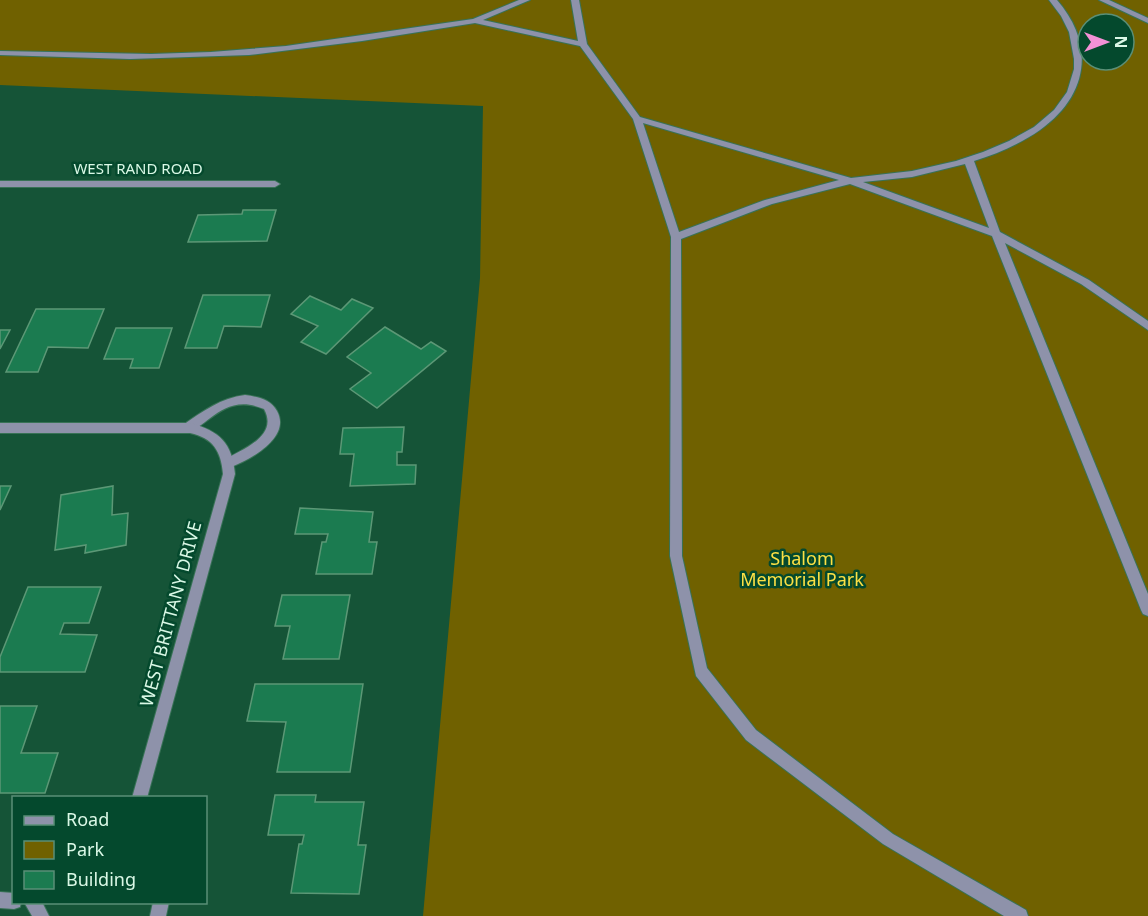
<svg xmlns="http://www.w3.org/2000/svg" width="1148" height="916" font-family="'Noto Sans',sans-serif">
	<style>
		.green { fill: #706100; fill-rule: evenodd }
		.building { fill: #1b7b50; stroke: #5c9876; stroke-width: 1.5 }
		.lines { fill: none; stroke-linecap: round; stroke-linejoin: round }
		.lane-casing { stroke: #387256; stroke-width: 2 }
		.street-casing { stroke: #387256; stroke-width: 2 }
		.lane { fill: #8e92aa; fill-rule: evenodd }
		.street { fill: #8e92aa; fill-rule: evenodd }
		.labels { text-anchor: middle; stroke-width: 5; stroke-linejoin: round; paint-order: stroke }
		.far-street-label { font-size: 15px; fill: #daf8e6; stroke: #04492d }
		.park-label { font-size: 18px; fill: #fce044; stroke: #04492d }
		.street-label { font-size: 18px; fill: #daf8e6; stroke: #04492d }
	</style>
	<rect width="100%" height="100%" fill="#155437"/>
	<path class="green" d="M0,0H1148V916H423L480,278L483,106L0,85ZM1088,24H1124V60H1088Z"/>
	<g class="building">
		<polygon points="243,210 276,210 267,241 188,242 198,215 242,214"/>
		<polygon points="203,295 270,295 261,327 224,326 217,348 185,348"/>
		<polygon points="310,296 341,310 352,299 373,308 326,354 301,342 318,326 291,314"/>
		<polygon points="36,309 104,309 88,348 48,347 38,372 6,372"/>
		<polygon points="385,327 421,349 431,342 446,351 377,408 350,389 371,373 347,357"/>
		<polygon points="116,328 172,328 159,368 130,368 133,359 104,359"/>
		<polygon points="0,330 10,330 0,349"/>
		<polygon points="404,427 402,452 397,452 397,465 416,465 415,484 350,486 354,454 340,454 343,428"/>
		<polygon points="0,486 11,486 0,510"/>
		<polygon points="113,486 112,515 128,513 126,545 85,553 86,545 55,550 61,495"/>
		<polygon points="300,508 373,512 369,542 377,542 372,574 316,574 322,542 326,542 328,534 295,534"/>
		<polygon points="28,587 101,587 89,623 64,623 60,634 97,635 85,672 0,672 0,657"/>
		<polygon points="282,595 350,595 339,659 283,659 290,626 275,626"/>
		<polygon points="255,684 363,684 350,772 277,772 286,722 247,721"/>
		<polygon points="0,706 37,706 21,753 58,753 45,793 0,793"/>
		<polygon points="275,795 316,795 315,802 364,802 358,845 366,845 359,894 291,893 299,844 302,844 304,835 268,835"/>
	</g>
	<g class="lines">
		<defs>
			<g id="lane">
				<path d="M519,0H530L483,20L578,41L571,0H579L587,44L640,117L851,178L912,171L956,161L983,152L1009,141L1034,127L1054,110L1067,92L1074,69V59L1069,32L1061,16L1049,0H1057C1096,45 1088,96 1040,130C1020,144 997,154 974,161L1000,232L1089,280L1148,321V330L1081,284L1005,243L1148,594V616L1143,614L1141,610L992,236L850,184L772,204L681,239L682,556L707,668L756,730L893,834L1026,910L1028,916H1004L883,844L746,740L696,676L670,556L671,237L633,119L580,46L475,23L362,41L249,55L130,59L0,55V51L151,54L211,52L286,46L473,19ZM643,123L839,180L765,200L679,232ZM965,164L989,228L863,182L912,177Z"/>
				<polygon points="1099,0 1109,0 1148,18 1148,23"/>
				<path d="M245,395C259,397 270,399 277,411C292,438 248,461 228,468L224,466L222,463L224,460C243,449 279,436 264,409C220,390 204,436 183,431L181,428L183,425C203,411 221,398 245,395Z"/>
				<polygon points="24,902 42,902 49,916 32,916"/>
				<polygon points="153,902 169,902 166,916 150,916"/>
			</g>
			<g id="street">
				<polygon points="0,181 275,181 280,184 275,187 0,187"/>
				<path d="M0,423H190C220,431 232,443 235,474L147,798H132L223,474C221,451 213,438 190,433H0Z"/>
				<polygon points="0,892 14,893 14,902 21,902 20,907 14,909 0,908"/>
			</g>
		</defs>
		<use href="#lane" class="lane-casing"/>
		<use href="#street" class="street-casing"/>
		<use href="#lane" class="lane"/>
		<use href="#street" class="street"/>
	</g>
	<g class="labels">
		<g class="far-street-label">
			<text x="138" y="174">WEST RAND ROAD</text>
		</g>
		<g class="park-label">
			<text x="802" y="565">Shalom<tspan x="802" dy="21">Memorial Park</tspan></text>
		</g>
		<g class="street-label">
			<text transform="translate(171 614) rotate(-75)" y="6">WEST BRITTANY DRIVE</text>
		</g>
	</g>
	<rect x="12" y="796" width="195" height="108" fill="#04492d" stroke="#5a8f77" stroke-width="1.5"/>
	<rect x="24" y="816" width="30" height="9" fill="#8e92aa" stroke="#5a8f77" stroke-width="1.5"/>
	<text x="66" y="826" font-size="18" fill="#daf8e6">Road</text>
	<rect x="24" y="841" width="30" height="18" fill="#706100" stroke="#5a8f77" stroke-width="1.5"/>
	<text x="66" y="856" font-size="18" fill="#daf8e6">Park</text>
	<rect x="24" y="871" width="30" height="18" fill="#1b7b50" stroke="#5a8f77" stroke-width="1.5"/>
	<text x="66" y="886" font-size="18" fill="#daf8e6">Building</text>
	<g transform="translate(1106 42) rotate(90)"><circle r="28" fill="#04492d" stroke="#5a8f77" stroke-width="1.5"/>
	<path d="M0-4.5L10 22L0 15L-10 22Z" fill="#f391d6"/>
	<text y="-9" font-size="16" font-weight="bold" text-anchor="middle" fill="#daf8e6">N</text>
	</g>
</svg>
